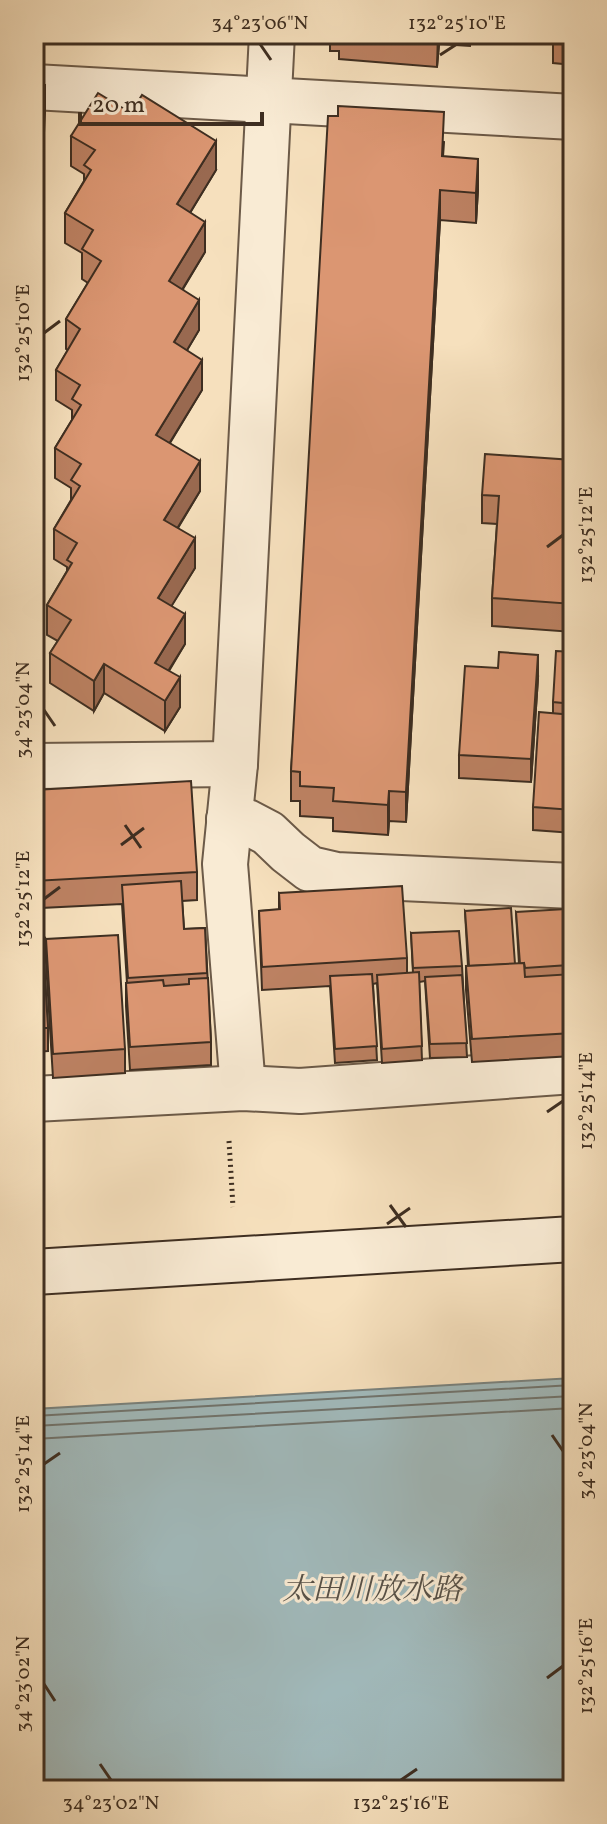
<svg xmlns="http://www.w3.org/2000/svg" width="607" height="1824" font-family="Vollkorn,'Noto Serif JP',serif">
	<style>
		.water { fill: #a1babc; stroke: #79827e; stroke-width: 2 }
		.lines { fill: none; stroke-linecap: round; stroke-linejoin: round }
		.shore { stroke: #70746e; stroke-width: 2 }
		.street-casing { stroke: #6c5a48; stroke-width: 48 }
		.secondary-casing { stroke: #3e2e21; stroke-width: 48 }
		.path { stroke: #3e2e21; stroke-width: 5; stroke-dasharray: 2 4; stroke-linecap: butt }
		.street { stroke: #f9ebd4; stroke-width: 44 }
		.secondary { stroke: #f9ebd4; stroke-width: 44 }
		.wall { fill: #bc8162; stroke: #3e2e21; stroke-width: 2 }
		.shaded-wall { fill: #996950; stroke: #3e2e21; stroke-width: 2 }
		.building { fill: #db9672; stroke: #3e2e21; stroke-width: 2 }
		.ticks { fill: none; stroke: #3e2e21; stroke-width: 3 }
		.labels { text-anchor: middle; stroke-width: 6; stroke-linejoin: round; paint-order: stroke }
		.water-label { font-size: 30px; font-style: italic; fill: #575148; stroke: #f9ebd4 }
		.neatline { fill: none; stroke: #3e2e21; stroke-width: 3 }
		.ticks-label { font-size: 20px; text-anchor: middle; fill: #3e2e21 }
	</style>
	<rect width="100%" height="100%" fill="#f6e0bd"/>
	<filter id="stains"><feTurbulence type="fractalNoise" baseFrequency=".0025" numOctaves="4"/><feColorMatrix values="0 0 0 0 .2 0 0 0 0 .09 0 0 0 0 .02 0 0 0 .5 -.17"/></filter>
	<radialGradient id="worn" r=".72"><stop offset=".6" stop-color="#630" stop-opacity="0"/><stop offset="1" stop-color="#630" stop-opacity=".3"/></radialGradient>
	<polygon class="water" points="573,1378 573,1790 34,1790 34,1409"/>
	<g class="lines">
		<g class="shore">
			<polyline points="34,1416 573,1385"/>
			<polyline points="34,1426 573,1396"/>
			<polyline points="34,1439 573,1408"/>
		</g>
		<defs>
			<g id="street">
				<polyline points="34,87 573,117"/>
				<polyline points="34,766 235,764"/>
				<polyline points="229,819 247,822 268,833 288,852 310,869 336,875 573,886"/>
				<polyline points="243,1088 225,864 235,764 272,34"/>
				<polyline points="34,1099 243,1088 300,1091 573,1071"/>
			</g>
			<polyline id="secondary" points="34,1272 573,1239"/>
		</defs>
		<use href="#street" class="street-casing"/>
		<use href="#secondary" class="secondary-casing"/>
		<polyline class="path" points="229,1141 233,1207"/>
		<use href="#street" class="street"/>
		<use href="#secondary" class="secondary"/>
	</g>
	<g class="wall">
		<polygon points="196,34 241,34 241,37"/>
		<polygon points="330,34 471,34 470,46 439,44 437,67 339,59 339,51 330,51"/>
		<polygon points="553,34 573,34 573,65 553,63"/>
		<polygon points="338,116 444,142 443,157 478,189 476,223 440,220 406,822 389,821 388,835 333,831 333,818 300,816 300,801 291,801 291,771"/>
		<polygon points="71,136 216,170 190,213 205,252 183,289 199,330 187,350 202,390 170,443 200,491 178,528 195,568 171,606 185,644 169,671 180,707 165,731 104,693 94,711 50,683 50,653 58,641 47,635 47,605 67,571 67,567 54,559 54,529 71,500 71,488 55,478 55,448 72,420 72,410 56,400 56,370 68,350 66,349 66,319 88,283 82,279 82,253 65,243 65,213 84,181 84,174 71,166"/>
		<polygon points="573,460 573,632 492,626 492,598 497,524 482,523 482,495"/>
		<polygon points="573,652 573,833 533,830 533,807 553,713 553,702"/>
		<polygon points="538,678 531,782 459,778 459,755"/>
		<polygon points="34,790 197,872 197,900 182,901 184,929 205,928 211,1042 211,1065 130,1070 126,1006 126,983 127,983 122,904 41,908 48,1028 48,1051 34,1052"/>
		<polygon points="279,893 407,958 407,973 413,973 411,933 462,966 467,1057 430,1058 425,981 419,982 422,1060 382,1063 377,983 373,984 377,1060 335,1063 330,986 262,990 259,911 279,910"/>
		<polygon points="465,911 515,964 519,964 516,912 569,965 569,974 573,974 573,1056 472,1062 466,990 466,966 468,966"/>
		<polygon points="46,939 125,1049 125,1073 53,1078 46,962"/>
	</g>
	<g class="shaded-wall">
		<polygon points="438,34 439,34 439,44 437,67"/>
		<polygon points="45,85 45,113 34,327 34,299"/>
		<polygon points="216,141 216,170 177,234 177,204"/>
		<polygon points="478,159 478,189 476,223 476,193"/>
		<polygon points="440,190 440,220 406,822 406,792"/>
		<polygon points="205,222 205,252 169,311 169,281"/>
		<polygon points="199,300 199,330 174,372 174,342"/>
		<polygon points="202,360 202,390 156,465 156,435"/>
		<polygon points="200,461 200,491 164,550 164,520"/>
		<polygon points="195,538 195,568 158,628 158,598"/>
		<polygon points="185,614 185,644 155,692 155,663"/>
		<polygon points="538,655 538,678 531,782 531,759"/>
		<polygon points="104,664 104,693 94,711 94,681"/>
		<polygon points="180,677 180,707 165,731 165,701"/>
		<polygon points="389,791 389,821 388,835 388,805"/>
	</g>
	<g class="building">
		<polygon points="369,34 438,34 437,40"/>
		<polygon points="553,34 573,34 573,41 553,40"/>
		<polygon points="34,84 45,85 34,299"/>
		<polygon points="98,93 131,113 142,95 216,141 177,204 205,222 169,281 199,300 174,342 202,360 156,435 200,461 164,520 195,538 158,598 185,614 155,663 180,677 165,701 104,664 94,681 50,653 71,620 47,605 72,563 67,560 77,543 54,529 80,486 71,480 81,464 55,448 81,405 72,399 80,385 56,370 80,329 66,319 101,261 82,249 93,230 65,213 91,170 84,165 95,150 71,136"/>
		<polygon points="338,106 444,112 442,156 478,159 476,193 440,190 406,792 389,791 388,805 333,801 334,788 300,786 300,772 291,771 328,116 338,116"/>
		<polygon points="485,454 573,460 573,604 492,598 499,496 482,495"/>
		<polygon points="556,651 573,652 573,704 553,702"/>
		<polygon points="499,652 538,655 531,759 459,755 465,666 498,668"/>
		<polygon points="539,712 573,715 573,810 533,807"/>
		<polygon points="191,781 197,872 34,881 34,790"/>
		<polygon points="181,881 184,929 205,928 207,973 128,978 122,885"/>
		<polygon points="402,886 407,958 262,967 259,911 280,909 279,893"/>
		<polygon points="34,894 40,894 48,1028 34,1028"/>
		<polygon points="511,908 515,964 469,966 465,911"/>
		<polygon points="566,909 569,965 525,968 524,963 520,964 516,912"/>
		<polygon points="571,909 573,909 573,948"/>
		<polygon points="459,931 462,966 413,968 411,933"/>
		<polygon points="118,935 125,1049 53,1054 46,939"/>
		<polygon points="524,963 525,977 573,974 573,1033 472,1039 466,966"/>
		<polygon points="419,972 422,1046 382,1049 377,975"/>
		<polygon points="372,974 377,1046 335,1049 330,976"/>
		<polygon points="462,975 467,1043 430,1044 425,977"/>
		<polygon points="208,978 211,1042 130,1047 126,983 163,980 164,986 189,984 189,979"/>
	</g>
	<path class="ticks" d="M260,44L271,60M440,55L457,44M44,333L60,321M547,547L563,535M44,710L55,726M125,825L141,848M121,845L144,828M44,899L60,887M547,1112L563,1101M390,1205L406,1227M387,1224L410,1208M552,1435L563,1451M44,1464L60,1453M547,1678L563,1666M44,1684L55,1701M100,1764L111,1780M401,1780L417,1769"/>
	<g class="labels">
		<g class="water-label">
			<text x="372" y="1599">太田川放水路</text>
		</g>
	</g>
	<rect width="607" height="1824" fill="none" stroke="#f6e0bd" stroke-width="88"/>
	<path d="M80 112v12h182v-12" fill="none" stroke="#3e2e21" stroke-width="4"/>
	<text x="92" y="112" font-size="24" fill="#3e2e21" stroke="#f9ebd4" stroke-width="6" paint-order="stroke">20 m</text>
	<rect x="44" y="44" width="519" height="1736" class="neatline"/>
	<g class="ticks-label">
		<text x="260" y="29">34°23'06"N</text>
		<text x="457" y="29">132°25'10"E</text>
		<text transform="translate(22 333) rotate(-90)" y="7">132°25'10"E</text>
		<text transform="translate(585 535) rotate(-90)" y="7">132°25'12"E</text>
		<text transform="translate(22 710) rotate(-90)" y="7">34°23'04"N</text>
		<text transform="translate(22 899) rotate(-90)" y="7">132°25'12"E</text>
		<text transform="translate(585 1101) rotate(-90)" y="7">132°25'14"E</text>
		<text transform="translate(585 1451) rotate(-90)" y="7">34°23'04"N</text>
		<text transform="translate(22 1464) rotate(-90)" y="7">132°25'14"E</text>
		<text transform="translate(585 1666) rotate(-90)" y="7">132°25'16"E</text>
		<text transform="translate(22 1684) rotate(-90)" y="7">34°23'02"N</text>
		<text x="111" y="1809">34°23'02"N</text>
		<text x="401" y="1809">132°25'16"E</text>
	</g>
	<rect width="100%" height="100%" filter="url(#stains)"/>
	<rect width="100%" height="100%" fill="url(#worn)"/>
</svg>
